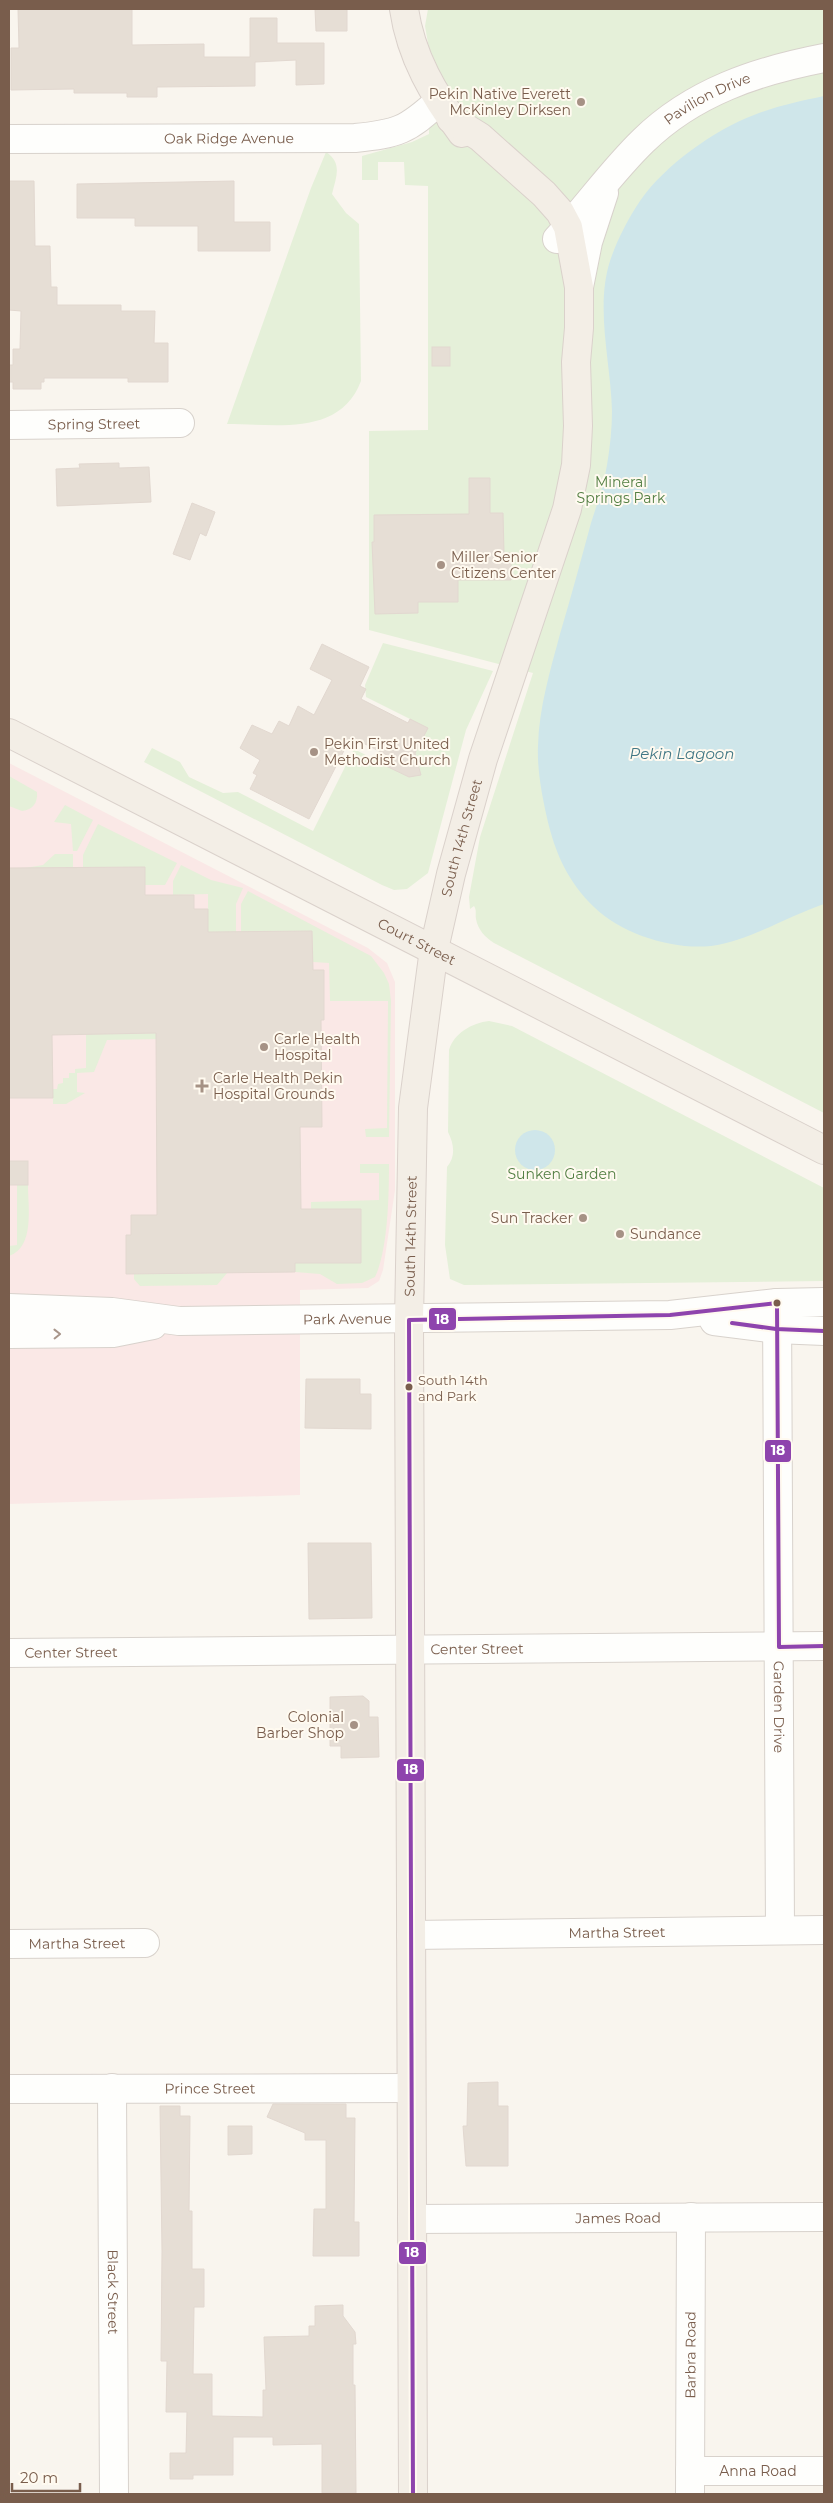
<svg xmlns="http://www.w3.org/2000/svg" width="833" height="2503" font-family="Montserrat,sans-serif">
	<style>
		.medical { fill: #fae8e6 }
		.green { fill: #e5f0d9 }
		.water { fill: #cfe6ea }
		.building { fill: #e6ded5; stroke: #e2d8d0 }
		.lines { fill: none; stroke-linecap: round; stroke-linejoin: round }
		.minor-casing { stroke: #d8d2cc; stroke-width: 30 }
		.major-casing { stroke: #dad1cb; stroke-width: 30 }
		.minor { stroke: #fefefc; stroke-width: 28 }
		.major { stroke: #f3eee6; stroke-width: 28 }
		.bus-1-casing { stroke: #fffaf0; stroke-width: 8 }
		.bus-1 { stroke: #8e44ad; stroke-width: 4 }
		.oneway { stroke: #a8958a }
		.poi-dot { fill: #a69285; stroke: #fffaf0; stroke-width: 2 }
		.bus-dot { fill: #795d4c; stroke: #fffaf0; stroke-width: 2 }
		.labels { text-anchor: middle; stroke-width: 4; stroke-linejoin: round; paint-order: stroke }
		.bus-label { font-size: 13px; fill: #795d4c; stroke: #fffaf0; text-anchor: start }
		.poi-label { font-size: 14px; fill: #795d4c; stroke: #fffaf0; text-anchor: start }
		.street-label { font-size: 14px; fill: #795d4c; stroke: #fffaf0 }
		.park-label { font-size: 14px; fill: #537f43; stroke: #fffaf0 }
		.water-label { font-size: 15px; font-style: italic; fill: #427885; stroke: #fffaf0 }
		.line-badge { stroke: #fffaf0; stroke-width: 2 }
		.badge-label { font-size: 14px; text-anchor: middle; font-weight: bold; fill: #fff }
	</style>
	<rect width="100%" height="100%" fill="#f9f5ee"/>
	<polygon class="medical" points="9,763 368,948 387,963 395,982 395,1190 383,1270 379,1281 368,1288 300,1290 300,1495 9,1504"/>
	<g class="green">
		<path d="M428,9H824V1113L494,943C485,937 478,930 476,919C475,913 477,911 474,906L470,909L469,897L480,837L533,673L369,630V431L428,430V186L405,185L404,162H378V180H362V156L412,142L429,134V49L425,26Z"/>
		<path d="M326,152C343,163 336,178 332,194L346,213L359,224L361,381C340,437 275,424 227,424L311,188Z"/>
		<polygon points="383,643 493,671 466,730 428,873 407,889 394,890 382,885 144,762 152,748 180,762 189,777 223,793 238,792 313,831 354,749 409,777 411,760 428,728 366,697 365,685"/>
		<path d="M9,776L37,792C38,802 33,810 22,811L9,806Z"/>
		<polygon points="65,805 93,820 77,851 73,851 71,824 54,822"/>
		<polygon points="98,824 177,863 165,885 145,885 145,867 83,867 83,855"/>
		<polygon points="55,854 73,854 73,867 48,868 25,879 25,868 43,865"/>
		<polygon points="181,865 211,880 243,888 236,904 236,932 208,932 208,894 173,895 173,881"/>
		<polygon points="248,891 371,956 384,973 389,984 391,1001 389,1137 366,1137 365,1129 387,1128 388,1001 330,1001 329,963 313,962 312,931 241,932 241,904"/>
		<path d="M489,1021L512,1026L824,1188V1281L464,1285L450,1279L445,1245L447,1167C456,1156 454,1144 448,1132L449,1050C454,1033 472,1023 489,1021Z"/>
		<polygon points="163,1033 163,1039 107,1040 94,1072 77,1073 77,1092 85,1093 66,1104 53,1104 53,1089 57,1089 58,1084 63,1083 63,1078 69,1078 69,1073 75,1073 75,1069 86,1068 86,1034"/>
		<path d="M360,1164H389C389,1195 388,1250 375,1277L362,1283L337,1284L320,1274L295,1272V1263H361V1209H325V1219L311,1215V1202L379,1200V1173H360Z"/>
		<path d="M17,1185H28C28,1207 35,1247 9,1256V1246L17,1245Z"/>
		<polygon points="227,1273 217,1285 140,1286 134,1279 134,1274"/>
	</g>
	<g class="water">
		<path d="M824,96V904C788,916 749,941 711,946C672,950 622,934 594,907C568,882 555,853 547,818C542,795 537,770 538,746C539,708 550,671 560,634C571,597 581,560 591,523C597,504 604,485 607,465C610,447 612,429 612,411C611,363 595,308 610,261C617,240 628,219 640,201C664,166 714,130 754,115C776,106 801,101 824,96Z"/>
		<circle cx="535" cy="1150" r="20"/>
	</g>
	<g class="building">
		<polygon points="18,9 132,9 132,45 204,44 204,57 250,57 250,18 277,18 277,43 324,43 324,84 296,85 296,60 255,62 255,86 157,87 157,97 127,97 127,93 74,93 74,89 11,90 11,48 19,48"/>
		<polygon points="315,9 347,9 347,31 316,31"/>
		<polygon points="9,181 34,181 35,246 50,246 51,287 57,287 57,305 121,305 121,311 155,311 154,343 168,343 168,382 128,382 128,378 44,378 44,382 41,382 41,389 13,389 13,382 9,382 9,365 13,365 13,349 20,349 21,311 9,310"/>
		<polygon points="234,181 234,222 270,222 270,251 198,251 198,226 135,226 135,218 77,218 77,184"/>
		<rect x="432" y="347" width="18" height="19"/>
		<polygon points="119,463 119,468 149,467 151,502 57,506 56,469 80,468 79,464"/>
		<polygon points="469,478 490,478 490,513 503,513 504,553 511,553 511,580 458,580 458,602 418,602 418,613 375,614 372,542 374,542 374,515 469,514"/>
		<polygon points="192,503 215,512 206,536 200,533 190,560 173,554"/>
		<polygon points="322,644 369,667 360,686 366,689 361,699 408,723 410,719 428,728 415,753 421,775 409,777 386,766 391,757 351,737 309,819 250,789 257,775 253,773 260,760 240,748 252,725 272,734 279,721 289,726 298,706 314,715 332,680 310,669"/>
		<polygon points="145,867 145,895 194,895 194,909 208,909 208,932 312,931 313,970 324,970 324,1020 321,1020 322,1127 300,1127 301,1209 361,1209 361,1263 295,1263 295,1272 126,1274 126,1235 131,1235 131,1215 157,1215 156,1033 52,1035 53,1098 9,1098 9,868"/>
		<rect x="9" y="1161" width="19" height="24"/>
		<polygon points="306,1379 360,1379 360,1394 371,1394 371,1429 305,1428"/>
		<polygon points="308,1543 371,1543 372,1618 309,1619"/>
		<polygon points="363,1696 369,1701 369,1717 378,1717 379,1757 341,1758 341,1746 330,1746 330,1697"/>
		<polygon points="498,2082 498,2106 508,2106 508,2166 466,2166 463,2126 467,2126 468,2083"/>
		<polygon points="273,2104 346,2104 346,2118 355,2118 354,2222 359,2222 359,2256 313,2256 314,2209 326,2209 326,2140 305,2140 305,2133 267,2117"/>
		<polygon points="160,2106 180,2106 180,2116 190,2116 189,2211 192,2211 192,2269 204,2269 204,2307 194,2307 193,2374 212,2374 212,2416 263,2417 263,2390 266,2390 264,2337 309,2336 309,2326 315,2326 315,2306 343,2305 343,2316 355,2332 356,2344 353,2344 353,2385 355,2385 356,2493 322,2493 322,2444 273,2445 273,2437 233,2437 233,2475 193,2475 193,2479 170,2479 170,2453 186,2453 187,2412 166,2412 167,2361 161,2361 162,2251"/>
		<polygon points="228,2126 252,2126 252,2154 228,2155"/>
	</g>
	<g class="lines">
		<defs>
			<g id="minor">
				<path id="s1" d="M9,139L355,138C398,134 407,130 439,101"/>
				<path id="s2" d="M557,239C587,207 612,171 643,141C693,92 757,71 824,58"/>
				<polyline points="579,287 588,242 604,193"/>
				<path id="s3" d="M9,425L180,423"/>
				<path id="s4" d="M777,1303L780,1930"/>
				<path id="s5" d="M9,1308L112,1312L179,1321L670,1315L777,1303L824,1302"/>
				<polyline points="714,1321 776,1329 824,1331"/>
				<polyline points="9,1334 113,1333 153,1325"/>
				<path id="s6" d="M9,1653L824,1646"/>
				<path id="s7" d="M411,1935L824,1930"/>
				<path id="s8" d="M9,1944L145,1943"/>
				<path id="s9" d="M112,2088L114,2494"/>
				<path id="s10" d="M9,2089L411,2088"/>
				<path id="s11" d="M412,2219L824,2217"/>
				<path id="s12" d="M690,2471H824"/>
				<path id="s13" d="M690,2494L691,2217"/>
			</g>
			<g id="major">
				<path d="M404,9C411,57 434,95 462,133"/>
				<path id="s14" d="M9,733L824,1150"/>
				<path id="s15" d="M413,2494L409,1320L413,1108L434,949L451,874L483,759L567,509L576,465L578,426L576,362L579,328V287L568,227L560,212L544,194L480,137L451,119"/>
			</g>
		</defs>
		<use href="#minor" class="minor-casing"/>
		<use href="#major" class="major-casing"/>
		<use href="#minor" class="minor"/>
		<use href="#major" class="major"/>
		<defs>
			<g id="bus-1">
				<polyline points="732,1323 776,1329 824,1331"/>
				<polyline points="413,2494 409,1320 670,1315 777,1303 779,1647 824,1646"/>
			</g>
		</defs>
		<use href="#bus-1" class="bus-1-casing"/>
		<use href="#bus-1" class="bus-1"/>
	</g>
	<defs><path id="oneway-chevron" d="M-2-3.5L2.5 0L-2 3.5" fill="none" stroke-width="1.6" stroke-linecap="round" stroke-linejoin="round" transform="scale(1.25)"/></defs>
	<use class="oneway" href="#oneway-chevron" transform="translate(57 1334) rotate(-1)"/>
	<g class="poi-dot">
		<circle cx="581" cy="102" r="5"/>
		<circle cx="441" cy="565" r="5"/>
		<circle cx="314" cy="752" r="5"/>
		<circle cx="264" cy="1047" r="5"/>
		<path d="M199.5 1078.5h5v5h5v5h-5v5h-5v-5h-5v-5h5z"/>
		<circle cx="583" cy="1218" r="5"/>
		<circle cx="620" cy="1234" r="5"/>
		<circle cx="354" cy="1725" r="5"/>
	</g>
	<g class="bus-dot">
		<circle cx="777" cy="1303" r="4.5"/>
		<circle cx="409" cy="1387" r="4.5"/>
	</g>
	<g class="labels">
		<g class="bus-label">
			<text x="418" y="1385">South 14th<tspan x="418" dy="16">and Park</tspan></text>
		</g>
		<g class="poi-label">
			<text x="571" y="99" text-anchor="end">Pekin Native Everett<tspan x="571" dy="16">McKinley Dirksen</tspan></text>
			<text x="451" y="562">Miller Senior<tspan x="451" dy="16">Citizens Center</tspan></text>
			<text x="324" y="749">Pekin First United<tspan x="324" dy="16">Methodist Church</tspan></text>
			<text x="274" y="1044">Carle Health<tspan x="274" dy="16">Hospital</tspan></text>
			<text x="213" y="1083">Carle Health Pekin<tspan x="213" dy="16">Hospital Grounds</tspan></text>
			<text x="573" y="1223" text-anchor="end">Sun Tracker</text>
			<text x="630" y="1239">Sundance</text>
			<text x="344" y="1722" text-anchor="end">Colonial<tspan x="344" dy="16">Barber Shop</tspan></text>
		</g>
		<g class="street-label">
			<text dy="5" stroke="none"><textPath href="#s2" startOffset="208">Pavilion Drive</textPath></text>
			<text dy="5" stroke="none"><textPath href="#s1" startOffset="220">Oak Ridge Avenue</textPath></text>
			<text dy="5" stroke="none"><textPath href="#s3" startOffset="85">Spring Street</textPath></text>
			<text dy="5" stroke="none"><textPath href="#s15" startOffset="1661">South 14th Street</textPath></text>
			<text dy="5" stroke="none"><textPath href="#s14" startOffset="458">Court Street</textPath></text>
			<text dy="5" stroke="none"><textPath href="#s15" startOffset="1258">South 14th Street</textPath></text>
			<text dy="5" stroke="none"><textPath href="#s5" startOffset="339">Park Avenue</textPath></text>
			<text dy="5" stroke="none"><textPath href="#s6" startOffset="468">Center Street</textPath></text>
			<text dy="5" stroke="none"><textPath href="#s6" startOffset="62">Center Street</textPath></text>
			<text dy="5" stroke="none"><textPath href="#s4" startOffset="404">Garden Drive</textPath></text>
			<text dy="5" stroke="none"><textPath href="#s7" startOffset="206">Martha Street</textPath></text>
			<text dy="5" stroke="none"><textPath href="#s8" startOffset="68">Martha Street</textPath></text>
			<text dy="5" stroke="none"><textPath href="#s10" startOffset="201">Prince Street</textPath></text>
			<text dy="5" stroke="none"><textPath href="#s11" startOffset="206">James Road</textPath></text>
			<text dy="5" stroke="none"><textPath href="#s9" startOffset="204">Black Street</textPath></text>
			<text dy="5" stroke="none"><textPath href="#s13" startOffset="139">Barbra Road</textPath></text>
			<text dy="5" stroke="none"><textPath href="#s12" startOffset="68">Anna Road</textPath></text>
		</g>
		<g class="park-label">
			<text x="621" y="487">Mineral<tspan x="621" dy="16">Springs Park</tspan></text>
			<text x="562" y="1179">Sunken Garden</text>
		</g>
		<g class="water-label">
			<text x="682" y="759">Pekin Lagoon</text>
		</g>
	</g>
	<g class="line-badge">
		<rect x="428" y="1307" width="29" height="24" rx="5" fill="#8e44ad"/>
		<rect x="764" y="1439" width="28" height="24" rx="5" fill="#8e44ad"/>
		<rect x="396" y="1758" width="29" height="24" rx="5" fill="#8e44ad"/>
		<rect x="398" y="2241" width="29" height="24" rx="5" fill="#8e44ad"/>
	</g>
	<g class="badge-label">
		<text x="442" y="1324">18</text>
		<text x="778" y="1455">18</text>
		<text x="411" y="1774">18</text>
		<text x="412" y="2257">18</text>
	</g>
	<rect width="833" height="2503" fill="none" stroke="#795d4c" stroke-width="20"/>
	<path d="M12 2483v8h68v-8" fill="none" stroke="#795d4c" stroke-width="2.5"/>
	<text x="20" y="2483" font-size="15" fill="#795d4c" stroke="#fffaf0" stroke-width="4" paint-order="stroke">20 m</text>
</svg>
